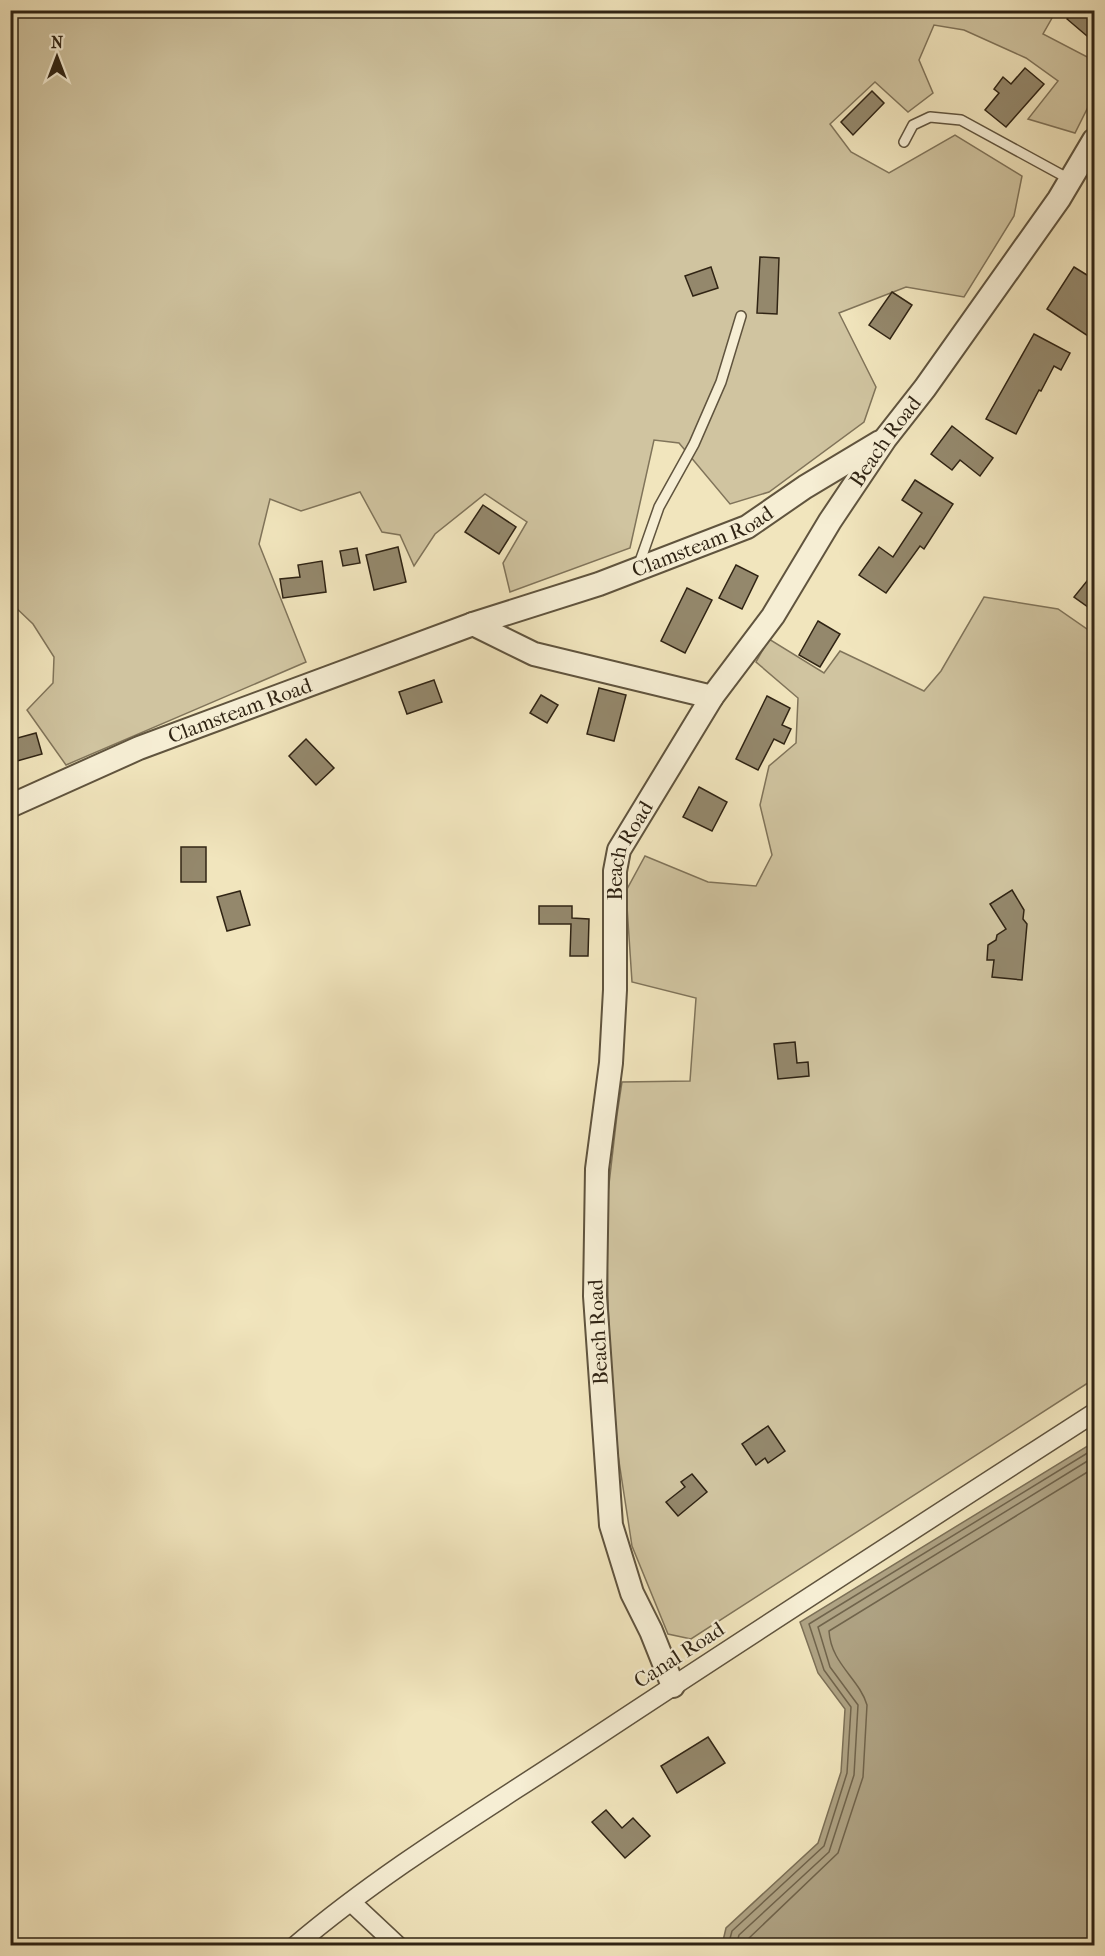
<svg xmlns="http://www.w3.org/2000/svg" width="1105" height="1956" font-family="'IM FELL French Canon',serif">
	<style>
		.green { fill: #d0c4a0; stroke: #80745a; stroke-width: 1.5 }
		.water { fill: #afa384; stroke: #7c7057; stroke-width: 1.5 }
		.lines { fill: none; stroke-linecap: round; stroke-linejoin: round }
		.shore { stroke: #70644c; stroke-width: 1.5 }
		.building { fill: #94886c; stroke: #302414; stroke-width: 1.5 }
		.service-casing { stroke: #60543e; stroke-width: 12 }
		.minor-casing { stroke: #60543e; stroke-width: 21 }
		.tertiary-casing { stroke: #60543e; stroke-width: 26 }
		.service { stroke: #f6eed4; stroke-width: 9 }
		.minor { stroke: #f6eed4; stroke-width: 18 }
		.tertiary { stroke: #f6eed4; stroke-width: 22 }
		.labels { text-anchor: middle; stroke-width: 4.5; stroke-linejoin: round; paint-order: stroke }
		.street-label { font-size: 21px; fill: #302414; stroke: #f6eed4 }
	</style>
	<rect width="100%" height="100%" fill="#f1e5bd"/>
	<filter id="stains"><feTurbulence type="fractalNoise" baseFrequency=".00333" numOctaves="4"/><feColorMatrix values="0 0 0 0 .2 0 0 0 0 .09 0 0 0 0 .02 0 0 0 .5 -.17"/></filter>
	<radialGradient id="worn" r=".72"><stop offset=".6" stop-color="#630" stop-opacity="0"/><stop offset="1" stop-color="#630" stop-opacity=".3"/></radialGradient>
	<g class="green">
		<polygon points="10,11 1056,11 1043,34 1091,59 1094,59 1094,95 1075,133 1028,119 1058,81 1026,58 964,30 934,25 919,60 933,93 908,112 875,82 830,124 851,152 889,173 955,135 1022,176 1014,216 964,297 906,287 839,313 876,387 864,422 769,492 730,504 679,443 654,440 630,548 510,592 503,563 527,522 485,494 435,534 414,566 400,535 382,532 360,492 301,511 270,499 259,544 306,662 66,765 27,710 53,683 54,657 33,624 11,603"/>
		<polygon points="984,597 1058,609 1094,634 1094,1379 691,1639 668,1634 632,1546 618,1455 609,1343 606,1210 617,1115 622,1082 690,1081 696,998 632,982 626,891 645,856 708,882 756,886 772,855 760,805 769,766 796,743 798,698 756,662 769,639 824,673 840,651 924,691 941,671"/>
	</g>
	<polygon class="water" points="1094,1442 1094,1945 722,1945 726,1928 818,1843 841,1772 845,1709 818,1673 800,1622"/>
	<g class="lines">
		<g class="shore">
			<polyline points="728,1946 732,1931 824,1846 847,1773 851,1707 824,1670 809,1624 1094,1449"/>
			<polyline points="736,1946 739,1935 829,1852 854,1775 858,1705 830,1667 818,1627 1094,1457"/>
			<path d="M745,1946L747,1940L838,1853L863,1777L867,1705C859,1678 831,1664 829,1631L1094,1468"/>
		</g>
	</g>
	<g class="building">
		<polygon points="1074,10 1095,10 1095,26 1087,36 1067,19"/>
		<polygon points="1025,68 1044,84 1006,127 985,110 999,93 994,89 1003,77 1011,84"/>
		<polygon points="872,91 884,103 853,135 841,122"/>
		<polygon points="760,257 779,258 777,314 757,313"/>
		<polygon points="711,267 718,288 693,296 685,276"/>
		<polygon points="1074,267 1095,280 1095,326 1088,336 1047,309"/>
		<polygon points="892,292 912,305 890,339 869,325"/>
		<polygon points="1034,334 1070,353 1061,370 1054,366 1041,391 1039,390 1016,434 986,419"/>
		<polygon points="952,426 993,458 980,476 960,460 952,470 931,454"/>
		<polygon points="915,480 953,504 924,549 920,546 886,593 859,575 879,547 893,557 922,513 902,500"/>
		<polygon points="483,505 516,527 499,554 465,532"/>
		<polygon points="398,547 406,582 374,590 366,555"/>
		<polygon points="357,548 360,563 343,566 340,551"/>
		<polygon points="322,561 326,592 283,598 280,579 300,577 298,565"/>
		<polygon points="736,565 758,576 742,609 719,598"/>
		<polygon points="1095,571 1095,612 1074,597"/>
		<polygon points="687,588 712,600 685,653 661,641"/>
		<polygon points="818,621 840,634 820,667 799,655"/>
		<polygon points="434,680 442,702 407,714 399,692"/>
		<polygon points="599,688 626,695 614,741 587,734"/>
		<polygon points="541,695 558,705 547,723 530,713"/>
		<polygon points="767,696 790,708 782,725 791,729 784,744 774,739 758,770 736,759"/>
		<polygon points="36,733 42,754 10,763 10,740"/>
		<polygon points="306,739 334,768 316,785 289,756"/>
		<polygon points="699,787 727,802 712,831 683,817"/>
		<rect x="181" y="847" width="25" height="35"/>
		<polygon points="1012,890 1024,910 1023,919 1027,924 1022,980 992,977 994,960 987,960 988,945 996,940 997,935 1006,929 990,904"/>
		<polygon points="240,891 250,925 227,931 217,897"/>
		<polygon points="539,906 572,906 572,918 589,919 588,956 570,956 571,924 539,924"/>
		<polygon points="795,1042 797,1063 808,1062 809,1076 778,1079 774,1044"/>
		<polygon points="768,1426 785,1451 768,1463 765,1458 756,1465 742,1444"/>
		<polygon points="692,1474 707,1492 678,1516 666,1502 685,1487 681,1482"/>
		<polygon points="708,1737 725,1763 677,1793 661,1766"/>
		<polygon points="606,1810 622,1828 633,1818 650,1836 625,1858 592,1822"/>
	</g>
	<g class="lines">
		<defs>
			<g id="service">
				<polyline points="904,142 913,125 930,117 961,120 1071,180"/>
				<polyline points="638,567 659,507 694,444 721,382 741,316"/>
			</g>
			<g id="minor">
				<polyline points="351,1902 398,1946"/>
				<path d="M295,1946C382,1872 482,1812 576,1750C748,1636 922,1524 1094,1413"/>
			</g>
			<g id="tertiary">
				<path id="s1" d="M473,624L599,584L747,527L805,487L880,442"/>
				<path id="s2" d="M10,806L139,748L473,624L534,654L712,697"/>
				<path id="s3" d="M673,1686L651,1631L632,1593L611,1525L595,1296L597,1169L611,1063L615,990V871L619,850L712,697L773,616L830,521L885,439L925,388L1059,199L1094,140"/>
			</g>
		</defs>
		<use href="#service" class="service-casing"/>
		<use href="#minor" class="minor-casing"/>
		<use href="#tertiary" class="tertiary-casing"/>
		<use href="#service" class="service"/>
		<use href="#minor" class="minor"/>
		<use href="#tertiary" class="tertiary"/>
	</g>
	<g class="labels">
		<g class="street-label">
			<text dy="7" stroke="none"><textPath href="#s3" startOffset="1338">Beach Road</textPath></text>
			<text dy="7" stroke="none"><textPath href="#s1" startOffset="244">Clamsteam Road</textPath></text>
			<text dy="7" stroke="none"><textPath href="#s2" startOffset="249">Clamsteam Road</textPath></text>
			<text dy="7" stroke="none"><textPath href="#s3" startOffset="852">Beach Road</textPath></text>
			<text transform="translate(598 1332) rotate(-93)" y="7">Beach Road</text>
			<text transform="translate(679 1655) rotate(-33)" y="7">Canal Road</text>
		</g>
	</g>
	<rect width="1105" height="1956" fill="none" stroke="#f1e5bd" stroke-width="36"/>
	<rect x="12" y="12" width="1081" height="1932" fill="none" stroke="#302414" stroke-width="3"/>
	<rect x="18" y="18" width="1069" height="1920" fill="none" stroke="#302414" stroke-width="1.5"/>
	<g transform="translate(57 57)" stroke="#f6eed4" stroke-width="4.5" paint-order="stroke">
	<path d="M0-4.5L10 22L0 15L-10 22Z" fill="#302414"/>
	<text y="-9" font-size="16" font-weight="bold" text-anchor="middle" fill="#302414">N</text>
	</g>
	<rect width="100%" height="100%" filter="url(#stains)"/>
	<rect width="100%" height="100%" fill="url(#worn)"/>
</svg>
